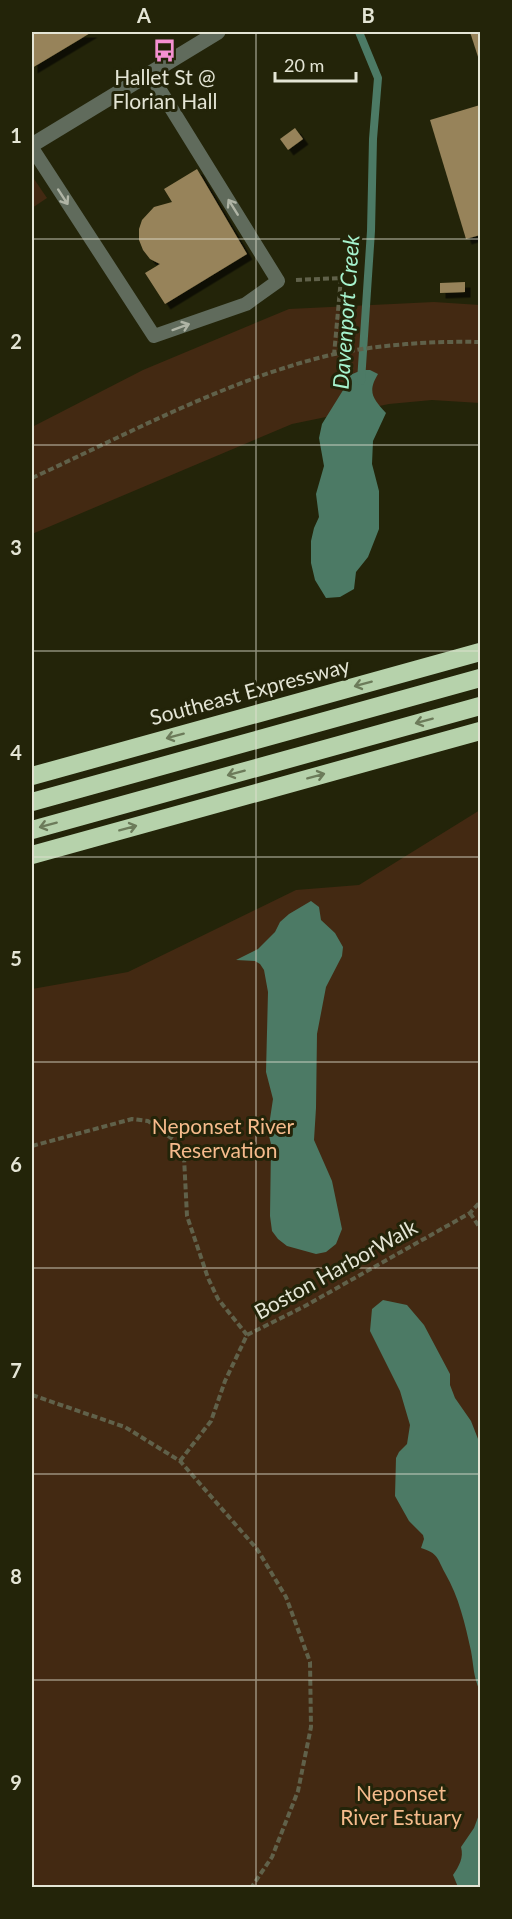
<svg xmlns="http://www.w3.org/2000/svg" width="512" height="1919" font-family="Lato,sans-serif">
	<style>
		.green { fill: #432912 }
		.water { fill: #4c7a65 }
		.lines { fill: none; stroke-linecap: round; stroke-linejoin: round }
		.stream { stroke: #4c7a65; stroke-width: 8 }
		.building { fill: #97835a; filter: url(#shadow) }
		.path { stroke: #60614a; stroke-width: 4; stroke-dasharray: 6 3; stroke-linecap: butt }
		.service { stroke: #606b5c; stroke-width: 14 }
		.minor { stroke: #606b5c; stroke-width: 15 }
		.motorway { stroke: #b6d2ab; stroke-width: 18 }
		.oneway { stroke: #afb4a5 }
		.oneway2 { stroke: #6c7b5a }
		.grid { fill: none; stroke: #e4e5d5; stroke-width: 1.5; stroke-opacity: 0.55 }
		.labels { text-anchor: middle; stroke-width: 6; stroke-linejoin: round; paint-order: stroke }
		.poi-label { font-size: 21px; fill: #e4e5d5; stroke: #232409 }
		.street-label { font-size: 21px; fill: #e4e5d5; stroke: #232409 }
		.park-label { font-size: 21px; fill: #f6bb8c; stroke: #232409 }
		.water-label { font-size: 22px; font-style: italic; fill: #a6f3ce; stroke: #232409 }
		.neatline { fill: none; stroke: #e4e5d5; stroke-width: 2 }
		.grid-label { font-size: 20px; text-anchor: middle; font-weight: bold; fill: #e4e5d5 }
	</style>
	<defs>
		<filter id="shadow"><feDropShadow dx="5.5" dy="5.5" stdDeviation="0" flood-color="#0009"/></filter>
	</defs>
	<rect width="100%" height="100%" fill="#232409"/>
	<g class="green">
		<polygon points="34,179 47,198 32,208 32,181"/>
		<polygon points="434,302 480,305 480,403 432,400 389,404 292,424 32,534 32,427 143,370 289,309"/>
		<polygon points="480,810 480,1887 32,1888 32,989 128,972 296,890 359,885"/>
	</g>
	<g class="water">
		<path d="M362,370H370L378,374C367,392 373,399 386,413L373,441L372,464L379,491V529L368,557L356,572L354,589L340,597L326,598L315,580L311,563V541L314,528L319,517L316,494L324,466L319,438L322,424L345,387L350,375Z"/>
		<polygon points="311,901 319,907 321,920 335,933 343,947 342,956 326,987 317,1034 316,1108 314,1140 332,1181 342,1229 336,1244 326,1252 316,1254 287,1246 278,1239 272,1231 270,1216 271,1144 268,1132 273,1099 266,1072 268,992 264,970 260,964 255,961 236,960 258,949 275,932 280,922 289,914"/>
		<path d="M383,1300L407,1305L424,1325L450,1374V1385L455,1398L471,1421L480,1444V1691C473,1676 474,1667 471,1651C465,1624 459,1597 445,1573C437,1558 438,1553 421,1548L424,1539L423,1535L409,1521L395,1496L396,1458L399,1452L407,1444L410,1425L400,1391L370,1331L372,1309Z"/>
		<path d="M480,1812V1887H458L453,1875C459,1866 464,1858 461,1847L474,1828Z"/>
	</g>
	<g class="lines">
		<polyline class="stream" points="359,32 378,78 373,139 371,231 361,381"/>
	</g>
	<g class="building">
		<polygon points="32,32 92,32 32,68"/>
		<polygon points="470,32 480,32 480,63"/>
		<polygon points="480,105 480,235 466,239 430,120"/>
		<polygon points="295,128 303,139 288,150 280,139"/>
		<polygon points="197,169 247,254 165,304 145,273 160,264 150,259 143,250 139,240 139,229 142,220 154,207 172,202 164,189"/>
		<polygon points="465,282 465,292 440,293 440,283"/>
	</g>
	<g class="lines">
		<g class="path">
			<polyline points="296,280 341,278 334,355"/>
			<path d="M32,478C130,433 238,374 344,352C388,344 436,341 480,342"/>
			<polyline points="32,1146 132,1119 148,1121 174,1140 184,1157 187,1216 208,1278 218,1299 247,1335"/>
			<polyline points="470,1213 480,1228"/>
			<polyline points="32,1395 125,1427 180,1461 257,1549 286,1597 310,1662 311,1727 298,1791 272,1857 251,1888"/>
			<polyline points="180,1461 211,1421 225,1381 247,1335 305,1306 470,1213 480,1202"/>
		</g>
		<polyline class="service" points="32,148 154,336 246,304 278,281 150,74"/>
		<polyline class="minor" points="32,145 218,32"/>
		<g class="motorway">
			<polyline points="32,776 480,652"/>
			<polyline points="32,802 480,678"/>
			<polyline points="32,830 480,706"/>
			<polyline points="32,855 480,731"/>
		</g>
	</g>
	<defs><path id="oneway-shaft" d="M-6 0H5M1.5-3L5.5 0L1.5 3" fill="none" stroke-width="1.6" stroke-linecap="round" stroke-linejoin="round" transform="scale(1.5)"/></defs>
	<g class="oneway">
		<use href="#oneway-shaft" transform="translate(63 197) rotate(57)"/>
		<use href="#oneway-shaft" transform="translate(233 207) rotate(-122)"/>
		<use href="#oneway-shaft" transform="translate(181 327) rotate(-20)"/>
	</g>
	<g class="oneway2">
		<use href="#oneway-shaft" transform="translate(363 684) rotate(165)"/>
		<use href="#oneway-shaft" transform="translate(424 721) rotate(165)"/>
		<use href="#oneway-shaft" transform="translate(175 736) rotate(165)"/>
		<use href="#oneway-shaft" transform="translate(236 773) rotate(165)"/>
		<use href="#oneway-shaft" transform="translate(316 776) rotate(-15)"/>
		<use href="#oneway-shaft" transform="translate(48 825) rotate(165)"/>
		<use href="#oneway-shaft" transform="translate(128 828) rotate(-15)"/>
	</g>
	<path class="grid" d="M256,32V1888M32,239H480M32,445H480M32,651H480M32,857H480M32,1062H480M32,1268H480M32,1474H480M32,1680H480"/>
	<defs>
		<symbol id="bus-bare" viewBox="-9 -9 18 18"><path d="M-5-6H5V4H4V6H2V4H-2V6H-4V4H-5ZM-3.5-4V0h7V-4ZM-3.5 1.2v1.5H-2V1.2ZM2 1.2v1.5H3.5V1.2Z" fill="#f590d1" stroke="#232409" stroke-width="2.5" paint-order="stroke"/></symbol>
	</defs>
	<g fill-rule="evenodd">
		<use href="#bus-bare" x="148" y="34" width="33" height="33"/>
	</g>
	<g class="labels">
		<g class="poi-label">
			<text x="165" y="85">Hallet St @<tspan x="165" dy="24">Florian Hall</tspan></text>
		</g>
		<g class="street-label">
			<text transform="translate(250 692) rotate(-15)" y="7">Southeast Expressway</text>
			<text transform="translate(336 1270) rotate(-29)" y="7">Boston HarborWalk</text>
		</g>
		<g class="park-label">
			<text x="223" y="1134">Neponset River<tspan x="223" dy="24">Reservation</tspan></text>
			<text x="401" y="1801">Neponset<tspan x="401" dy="24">River Estuary</tspan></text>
		</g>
		<g class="water-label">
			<text transform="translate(346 312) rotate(-86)" y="8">Davenport Creek</text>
		</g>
	</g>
	<rect width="512" height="1919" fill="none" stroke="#232409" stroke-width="66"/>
	<path d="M275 72v9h81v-9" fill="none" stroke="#e4e5d5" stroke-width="3"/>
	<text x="284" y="72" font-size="18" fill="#e4e5d5" stroke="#232409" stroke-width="4.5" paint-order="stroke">20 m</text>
	<rect x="33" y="33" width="446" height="1853" class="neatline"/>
	<g class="grid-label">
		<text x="144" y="23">A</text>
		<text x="368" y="23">B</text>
		<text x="16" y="143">1</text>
		<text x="16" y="349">2</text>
		<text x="16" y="555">3</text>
		<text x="16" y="760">4</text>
		<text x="16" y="966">5</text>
		<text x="16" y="1172">6</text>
		<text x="16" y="1378">7</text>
		<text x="16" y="1584">8</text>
		<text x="16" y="1790">9</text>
	</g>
</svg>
